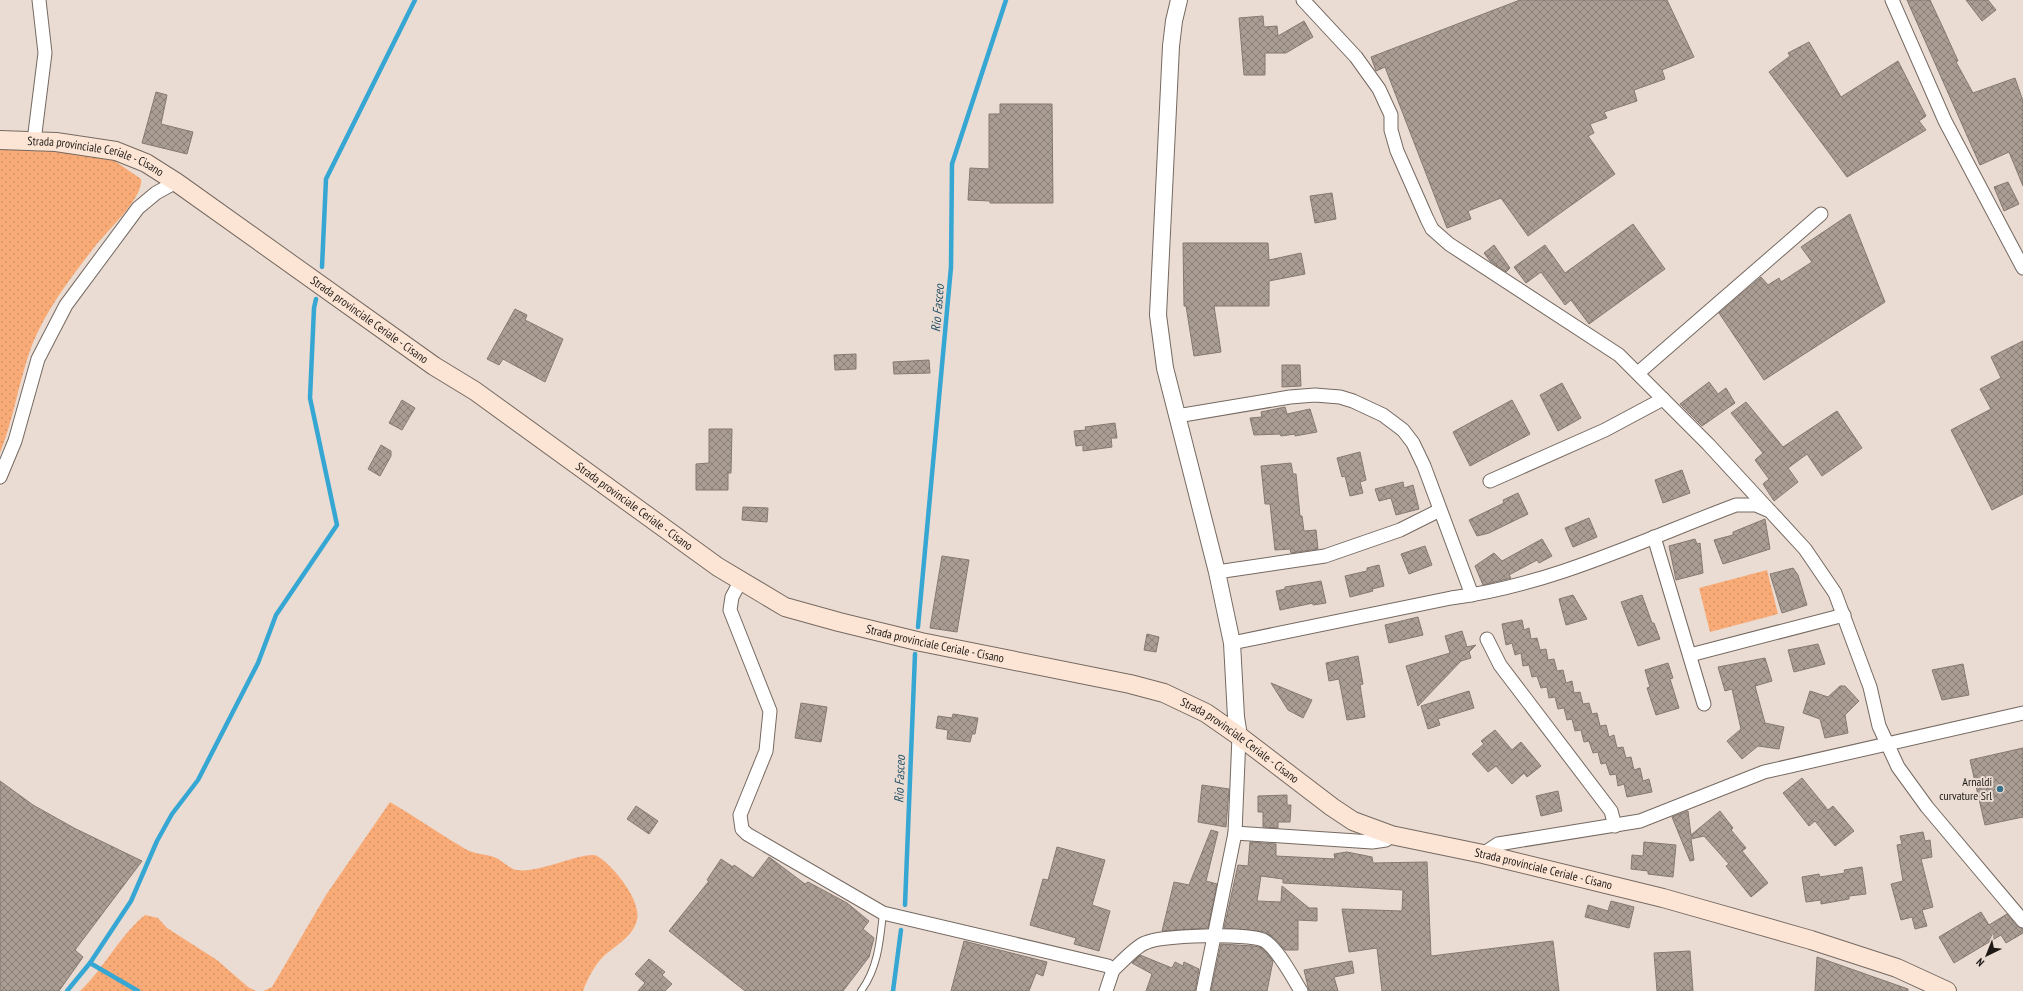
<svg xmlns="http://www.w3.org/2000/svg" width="2023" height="991" font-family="'PT Sans Narrow',sans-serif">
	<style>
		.grass { fill: url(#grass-dots) }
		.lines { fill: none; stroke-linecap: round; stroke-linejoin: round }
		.stream { stroke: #36a6d3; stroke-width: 4.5 }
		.building { fill: url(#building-cross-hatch); stroke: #857971 }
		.service-casing { stroke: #756961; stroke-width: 8 }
		.minor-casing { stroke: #756961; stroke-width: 15 }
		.tertiary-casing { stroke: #756961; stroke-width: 18 }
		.secondary-casing { stroke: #756961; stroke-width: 20 }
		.service { stroke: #fff; stroke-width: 6 }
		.minor { stroke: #fff; stroke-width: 13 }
		.tertiary { stroke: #fff; stroke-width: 16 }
		.secondary { stroke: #fce5d5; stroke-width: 18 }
		.poi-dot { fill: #38718b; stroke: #eadcd3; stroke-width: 1.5 }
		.labels { text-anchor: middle; stroke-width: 4; stroke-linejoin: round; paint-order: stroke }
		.street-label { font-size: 12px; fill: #1e1916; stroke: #eadcd3 }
		.poi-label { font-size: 12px; fill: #1e1916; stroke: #eadcd3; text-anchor: end }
		.water-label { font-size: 13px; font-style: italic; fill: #275367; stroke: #eadcd3 }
	</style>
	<defs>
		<pattern id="grass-dots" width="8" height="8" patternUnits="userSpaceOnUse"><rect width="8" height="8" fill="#f8ab77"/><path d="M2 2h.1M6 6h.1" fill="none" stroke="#d49366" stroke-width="1.8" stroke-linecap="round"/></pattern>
		<pattern id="building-cross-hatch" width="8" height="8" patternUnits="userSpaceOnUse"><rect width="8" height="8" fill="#aa9d94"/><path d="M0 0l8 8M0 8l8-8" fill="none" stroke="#8a7f78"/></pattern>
	</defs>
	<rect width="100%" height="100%" fill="#eadcd3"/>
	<g class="grass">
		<path d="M0,146L80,151L115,161L141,179C144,197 108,230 96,245C72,276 47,308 32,345C19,380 14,418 0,453Z"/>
		<polygon points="1767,570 1778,614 1710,632 1699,588"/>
		<path d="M390,802C416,817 441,835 467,850C475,854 485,854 494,857C502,860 508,868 517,870C539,874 585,850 597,856C613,865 642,901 637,920C633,938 612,947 601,959C593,968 587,980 583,991H263L272,987L326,895Z"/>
		<path d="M145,915L158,918L167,928L217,960L248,987L256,991H80C104,969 119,936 145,915Z"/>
	</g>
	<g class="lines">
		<g class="stream">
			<polyline points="322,267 326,179 415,0"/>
			<polyline points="918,627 951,267 952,164 1006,0"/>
			<polyline points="905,905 915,654"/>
			<polyline points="90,963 138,991"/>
			<polyline points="67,991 90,963 131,901 157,841 172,814 198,780 258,663 276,615 337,525 310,398 314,308 316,299"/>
			<polyline points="893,991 901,930"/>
		</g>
	</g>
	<g class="building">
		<polygon points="1520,0 1667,0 1694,57 1662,70 1665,79 1634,90 1637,101 1604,112 1607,118 1590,124 1594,133 1588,136 1615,174 1528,236 1501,198 1468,211 1471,219 1447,228 1385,67 1376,71 1371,57"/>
		<polygon points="1907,0 1930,0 1944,30 1958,61 1956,62 1973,93 2015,78 2023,101 2023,186 2009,152 1980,165"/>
		<polygon points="1966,0 1988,0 1996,10 1982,21"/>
		<polygon points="1263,16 1264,27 1277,26 1278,36 1304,21 1313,37 1286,53 1265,53 1265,75 1244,75 1239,18"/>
		<polygon points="1809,42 1841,97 1898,61 1926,116 1919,121 1926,130 1847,177 1769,72 1790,56 1788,53"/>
		<polygon points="156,92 167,95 161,124 193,132 187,154 142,143"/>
		<polygon points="1000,104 1052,104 1053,203 990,203 990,201 968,200 970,168 989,169 989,114 1000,114"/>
		<polygon points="2008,182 2019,204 2004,211 1994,187"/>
		<polygon points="1332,193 1336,219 1315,223 1310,196"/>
		<polygon points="1850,214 1885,302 1764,380 1719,313 1761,277 1768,285 1779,278 1781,282 1812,262 1801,247"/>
		<polygon points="1633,224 1665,269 1589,324 1571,300 1565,305 1541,272 1526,283 1514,267 1545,245 1565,273"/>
		<polygon points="1183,243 1268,243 1269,260 1301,253 1305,274 1269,281 1269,306 1214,306 1221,352 1194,356 1186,306 1184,306"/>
		<polygon points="1494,245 1510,268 1506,272 1490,261 1484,253"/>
		<polygon points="515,309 527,315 525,320 563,339 545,382 503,359 499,365 487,359"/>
		<polygon points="2023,341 2023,494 1992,510 1951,430 1991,409 1980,389 2001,378 1991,357"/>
		<polygon points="856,354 856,369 835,370 834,355"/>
		<polygon points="929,360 930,373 894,374 893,362"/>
		<polygon points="1282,365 1300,365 1301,386 1282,387"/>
		<polygon points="1709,382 1718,394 1726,388 1735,403 1702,426 1680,404"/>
		<polygon points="1562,383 1581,418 1558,431 1540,395"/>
		<polygon points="402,400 415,408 402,430 389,423"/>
		<polygon points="1512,400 1530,434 1470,466 1453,432"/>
		<polygon points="1746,402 1783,447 1837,411 1862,448 1822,476 1807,454 1788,468 1798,482 1774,501 1763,484 1769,479 1755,460 1763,453 1731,413"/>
		<polygon points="1285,407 1287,414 1310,409 1317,432 1295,436 1295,434 1281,436 1280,434 1254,435 1250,418 1262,417 1261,412"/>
		<polygon points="1115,423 1117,438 1111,438 1112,447 1083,451 1083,445 1076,446 1074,431 1086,430 1085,427"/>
		<polygon points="709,429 732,429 731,473 728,473 728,490 696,490 696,464 709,463"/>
		<polygon points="381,445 391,451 391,456 380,476 368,469"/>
		<polygon points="1360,452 1366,480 1360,482 1363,493 1350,496 1345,476 1342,477 1337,458"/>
		<polygon points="1291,463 1293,474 1296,474 1300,516 1302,516 1304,531 1316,530 1318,549 1291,553 1290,549 1275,550 1270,504 1265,504 1261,466"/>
		<polygon points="1682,470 1690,493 1663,503 1655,480"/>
		<polygon points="1403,482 1404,488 1413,485 1419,509 1396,515 1391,498 1379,501 1375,489"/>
		<polygon points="1518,493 1528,514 1489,533 1477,536 1469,520 1471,519 1504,503 1503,500"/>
		<polygon points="743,507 768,508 767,522 742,520"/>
		<polygon points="1589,518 1597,537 1573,547 1565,528"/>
		<polygon points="1765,519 1770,549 1723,564 1714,540 1733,535 1733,532"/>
		<polygon points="1542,539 1552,556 1539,563 1537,560 1509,575 1511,578 1483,585 1475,566 1494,553 1502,561"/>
		<polygon points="1695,539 1697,544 1700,543 1703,573 1676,580 1669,546"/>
		<polygon points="1425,546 1432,565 1409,574 1401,554"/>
		<polygon points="942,556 969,560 957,632 930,628"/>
		<polygon points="1379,565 1384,586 1372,589 1373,591 1350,597 1345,576 1367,571 1367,568"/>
		<polygon points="1793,568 1798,575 1807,605 1782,613 1770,574"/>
		<polygon points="1321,581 1326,603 1313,605 1313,603 1280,610 1276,591 1285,589 1285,587"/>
		<polygon points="1573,595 1587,619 1566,625 1559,599"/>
		<polygon points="1642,595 1652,623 1654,623 1660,639 1638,646 1621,602"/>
		<polygon points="1418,617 1423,635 1389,643 1385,625"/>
		<polygon points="1522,620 1524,630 1529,628 1531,639 1537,638 1540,650 1546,649 1548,660 1554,659 1557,671 1563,670 1566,683 1572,681 1574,693 1580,692 1583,704 1589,703 1592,714 1597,713 1600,726 1606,725 1609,737 1614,735 1617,748 1623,747 1626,758 1631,757 1634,770 1640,768 1643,781 1649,779 1652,792 1627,797 1624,784 1618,786 1616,774 1610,775 1606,763 1601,764 1598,752 1593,753 1589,741 1584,742 1581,730 1575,731 1572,719 1567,720 1564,708 1558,709 1555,697 1549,698 1547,687 1541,688 1537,676 1532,677 1529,665 1523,666 1521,653 1515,655 1512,643 1506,645 1502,624"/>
		<polygon points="1462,631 1467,647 1476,645 1469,652 1471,658 1461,661 1418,706 1406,666 1450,653 1445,636"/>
		<polygon points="1147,634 1159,637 1156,652 1144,650"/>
		<polygon points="1818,644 1825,664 1794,672 1788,650"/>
		<polygon points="1358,656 1363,684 1360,685 1365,717 1347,720 1339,679 1329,681 1326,663"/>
		<polygon points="1765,658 1772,681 1755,686 1765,723 1784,727 1779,749 1758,746 1742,759 1727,741 1741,729 1732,689 1725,691 1718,667"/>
		<polygon points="1668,663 1673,678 1670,679 1679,708 1656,715 1647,688 1650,687 1645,670"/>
		<polygon points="1963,664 1969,695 1942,700 1932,670"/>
		<polygon points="1271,683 1312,700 1303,718 1288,710"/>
		<polygon points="1840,686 1845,686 1859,701 1845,715 1848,733 1825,738 1820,719 1803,713 1810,691 1828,697"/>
		<polygon points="1469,691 1474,708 1438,719 1440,725 1428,729 1421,706"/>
		<polygon points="801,703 827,707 821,742 795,738"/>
		<polygon points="953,714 978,718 975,734 972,734 970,742 947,739 948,730 936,728 938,716 952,718"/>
		<polygon points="1495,730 1512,750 1521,742 1541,766 1527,777 1524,773 1512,784 1496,766 1488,772 1472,754 1484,744 1481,741"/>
		<polygon points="2023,748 2023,817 1985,825 1970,760"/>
		<polygon points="1802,778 1828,810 1833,806 1854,831 1835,846 1815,821 1809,826 1783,793"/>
		<polygon points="0,781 33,805 74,828 142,861 75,950 83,957 59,991 0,991"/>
		<polygon points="1202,785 1229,789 1226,827 1198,822"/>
		<polygon points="1558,791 1562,811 1541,816 1536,796"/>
		<polygon points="1287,795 1287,805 1291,805 1290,822 1278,822 1278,828 1263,827 1263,812 1258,812 1258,796"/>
		<polygon points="636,806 658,821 649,834 627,819"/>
		<polygon points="1688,811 1691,835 1720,811 1733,828 1731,830 1746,848 1742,851 1768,883 1751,897 1726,866 1729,864 1704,836 1691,839 1694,860 1690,861 1672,817"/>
		<polygon points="1211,830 1218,832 1206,881 1217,884 1208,928 1162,931 1174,882 1189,885"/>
		<polygon points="1923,832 1925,841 1930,840 1932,857 1921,859 1933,907 1922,910 1927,926 1915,929 1912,917 1901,920 1891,884 1903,881 1897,845 1902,844 1900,836"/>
		<polygon points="1250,842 1276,844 1276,856 1335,859 1334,854 1347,852 1372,857 1373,863 1427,862 1431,956 1553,941 1559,991 1382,991 1377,948 1349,952 1342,909 1402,911 1403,890 1283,883 1283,879 1261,876 1257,901 1281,902 1282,886 1309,908 1317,908 1317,921 1298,920 1298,950 1285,950 1274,938 1265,932 1224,928 1238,865 1248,866"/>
		<polygon points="1644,842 1676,845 1673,877 1648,874 1648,871 1631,869 1632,855 1643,856"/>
		<polygon points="1057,847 1105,860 1092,905 1110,911 1099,951 1074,944 1076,938 1030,925 1043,879 1048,880"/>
		<polygon points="769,857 805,884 808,882 847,903 869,921 863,929 874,938 869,957 843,991 745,991 669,931 709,881 707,880 721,859 733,867 734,865 753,878"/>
		<polygon points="1862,867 1866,894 1849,896 1849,899 1821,904 1821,900 1806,902 1802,877 1819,874 1820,877 1845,873 1844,870"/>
		<polygon points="1611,901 1634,907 1629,928 1585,917 1588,905 1608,911"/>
		<polygon points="1981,912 1989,925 2007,914 2017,926 2023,929 2023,933 2006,943 2001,935 1954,963 1939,937"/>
		<polygon points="964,941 1047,962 1043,976 1036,973 1029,991 951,991"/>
		<polygon points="1221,944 1253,946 1260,947 1268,954 1273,961 1267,991 1211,991"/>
		<polygon points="1690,951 1693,991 1657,991 1654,953"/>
		<polygon points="1140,955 1172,968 1175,962 1183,966 1184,962 1199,969 1195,991 1146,991 1152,974 1132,963"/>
		<polygon points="1817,957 1908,989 1908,991 1815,991"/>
		<polygon points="649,959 665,972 662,975 672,984 665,991 638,991 645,983 635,974"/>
		<polygon points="1352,961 1354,973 1334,977 1338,991 1309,991 1304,970"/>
	</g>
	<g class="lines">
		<defs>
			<path id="service" d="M861,991C878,968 880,941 883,913"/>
			<g id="minor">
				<polyline points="1303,0 1356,57 1379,89 1391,115 1391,130 1397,151 1427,219 1432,229 1449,244 1619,355 1708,444 1768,509"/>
				<polyline points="1892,0 1945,121 2023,268"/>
				<polyline points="34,141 45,53 39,0"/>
				<polyline points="1638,373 1821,214"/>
				<polyline points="1177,416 1290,397 1315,395 1340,397 1353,401 1383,415 1403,430 1413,443 1424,466 1472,595"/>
				<polyline points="0,477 15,441 38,359 66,305 138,208 156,193 176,182"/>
				<polyline points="1490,481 1605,430 1663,399"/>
				<polyline points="1654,537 1704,704"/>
				<polyline points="1217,572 1325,556 1400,530 1440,510"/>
				<polyline points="740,582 732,597 730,610 770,711 766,751 740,815 742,829 747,834 883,913 1108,966 1113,970 1106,991"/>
				<polyline points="1487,639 1500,665 1611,811 1615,826"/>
				<path d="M1232,643L1451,598C1551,585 1643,540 1736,505H1756L1770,511L1805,549L1835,593L1870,687L1879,726L1898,767L1927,807L2023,921"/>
				<polyline points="1690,655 1844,615"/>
				<polyline points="1235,833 1372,842 1386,840 1391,835"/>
				<polyline points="1483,854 1498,844 1640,821 1764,772 2023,713"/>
				<path d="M1113,970C1122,962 1135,947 1145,943C1162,935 1247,933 1263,940C1277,947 1293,978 1301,991"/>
				<polyline points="1203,991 1235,833 1239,736"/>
			</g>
			<polyline id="tertiary" points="1179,0 1174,21 1171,46 1158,315 1165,368 1217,572 1232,643 1236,717 1239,736"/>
			<g id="secondary">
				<path id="s1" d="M0,140L56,142L116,151L146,163L176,182L434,366L475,391L718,567L785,607L839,622L921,642L1130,684L1164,693L1206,713L1239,736L1332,807L1353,821L1391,835L1483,854L1663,898L1811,940L1897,968L1947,991"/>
			</g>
		</defs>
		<use href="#service" class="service-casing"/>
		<use href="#minor" class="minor-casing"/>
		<use href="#tertiary" class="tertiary-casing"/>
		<use href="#secondary" class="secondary-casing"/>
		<use href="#service" class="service"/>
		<use href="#minor" class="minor"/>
		<use href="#tertiary" class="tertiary"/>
		<use href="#secondary" class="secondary"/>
	</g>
	<circle class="poi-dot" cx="2000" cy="789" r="4"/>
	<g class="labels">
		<g class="street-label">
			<text dy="4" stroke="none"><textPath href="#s1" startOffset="98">Strada provinciale Ceriale - Cisano</textPath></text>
			<text dy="4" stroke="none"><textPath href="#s1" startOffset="422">Strada provinciale Ceriale - Cisano</textPath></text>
			<text dy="4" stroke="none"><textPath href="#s1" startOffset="746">Strada provinciale Ceriale - Cisano</textPath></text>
			<text dy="4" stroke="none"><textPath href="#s1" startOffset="1082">Strada provinciale Ceriale - Cisano</textPath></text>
			<text dy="4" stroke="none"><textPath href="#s1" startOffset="1406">Strada provinciale Ceriale - Cisano</textPath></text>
			<text dy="4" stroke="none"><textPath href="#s1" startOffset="1742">Strada provinciale Ceriale - Cisano</textPath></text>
		</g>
		<g class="poi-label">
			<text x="1992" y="786">Arnaldi<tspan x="1992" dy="14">curvature Srl</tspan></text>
		</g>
		<g class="water-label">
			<text transform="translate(937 308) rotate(-85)" y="5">Rio Fasceo</text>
			<text transform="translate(899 779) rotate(-88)" y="5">Rio Fasceo</text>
		</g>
	</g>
	<g transform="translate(1987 955) rotate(223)" stroke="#eadcd3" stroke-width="3" paint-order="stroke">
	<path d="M0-3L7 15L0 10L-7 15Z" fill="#1e1916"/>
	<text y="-6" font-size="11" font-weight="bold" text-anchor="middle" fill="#1e1916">N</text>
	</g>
</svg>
